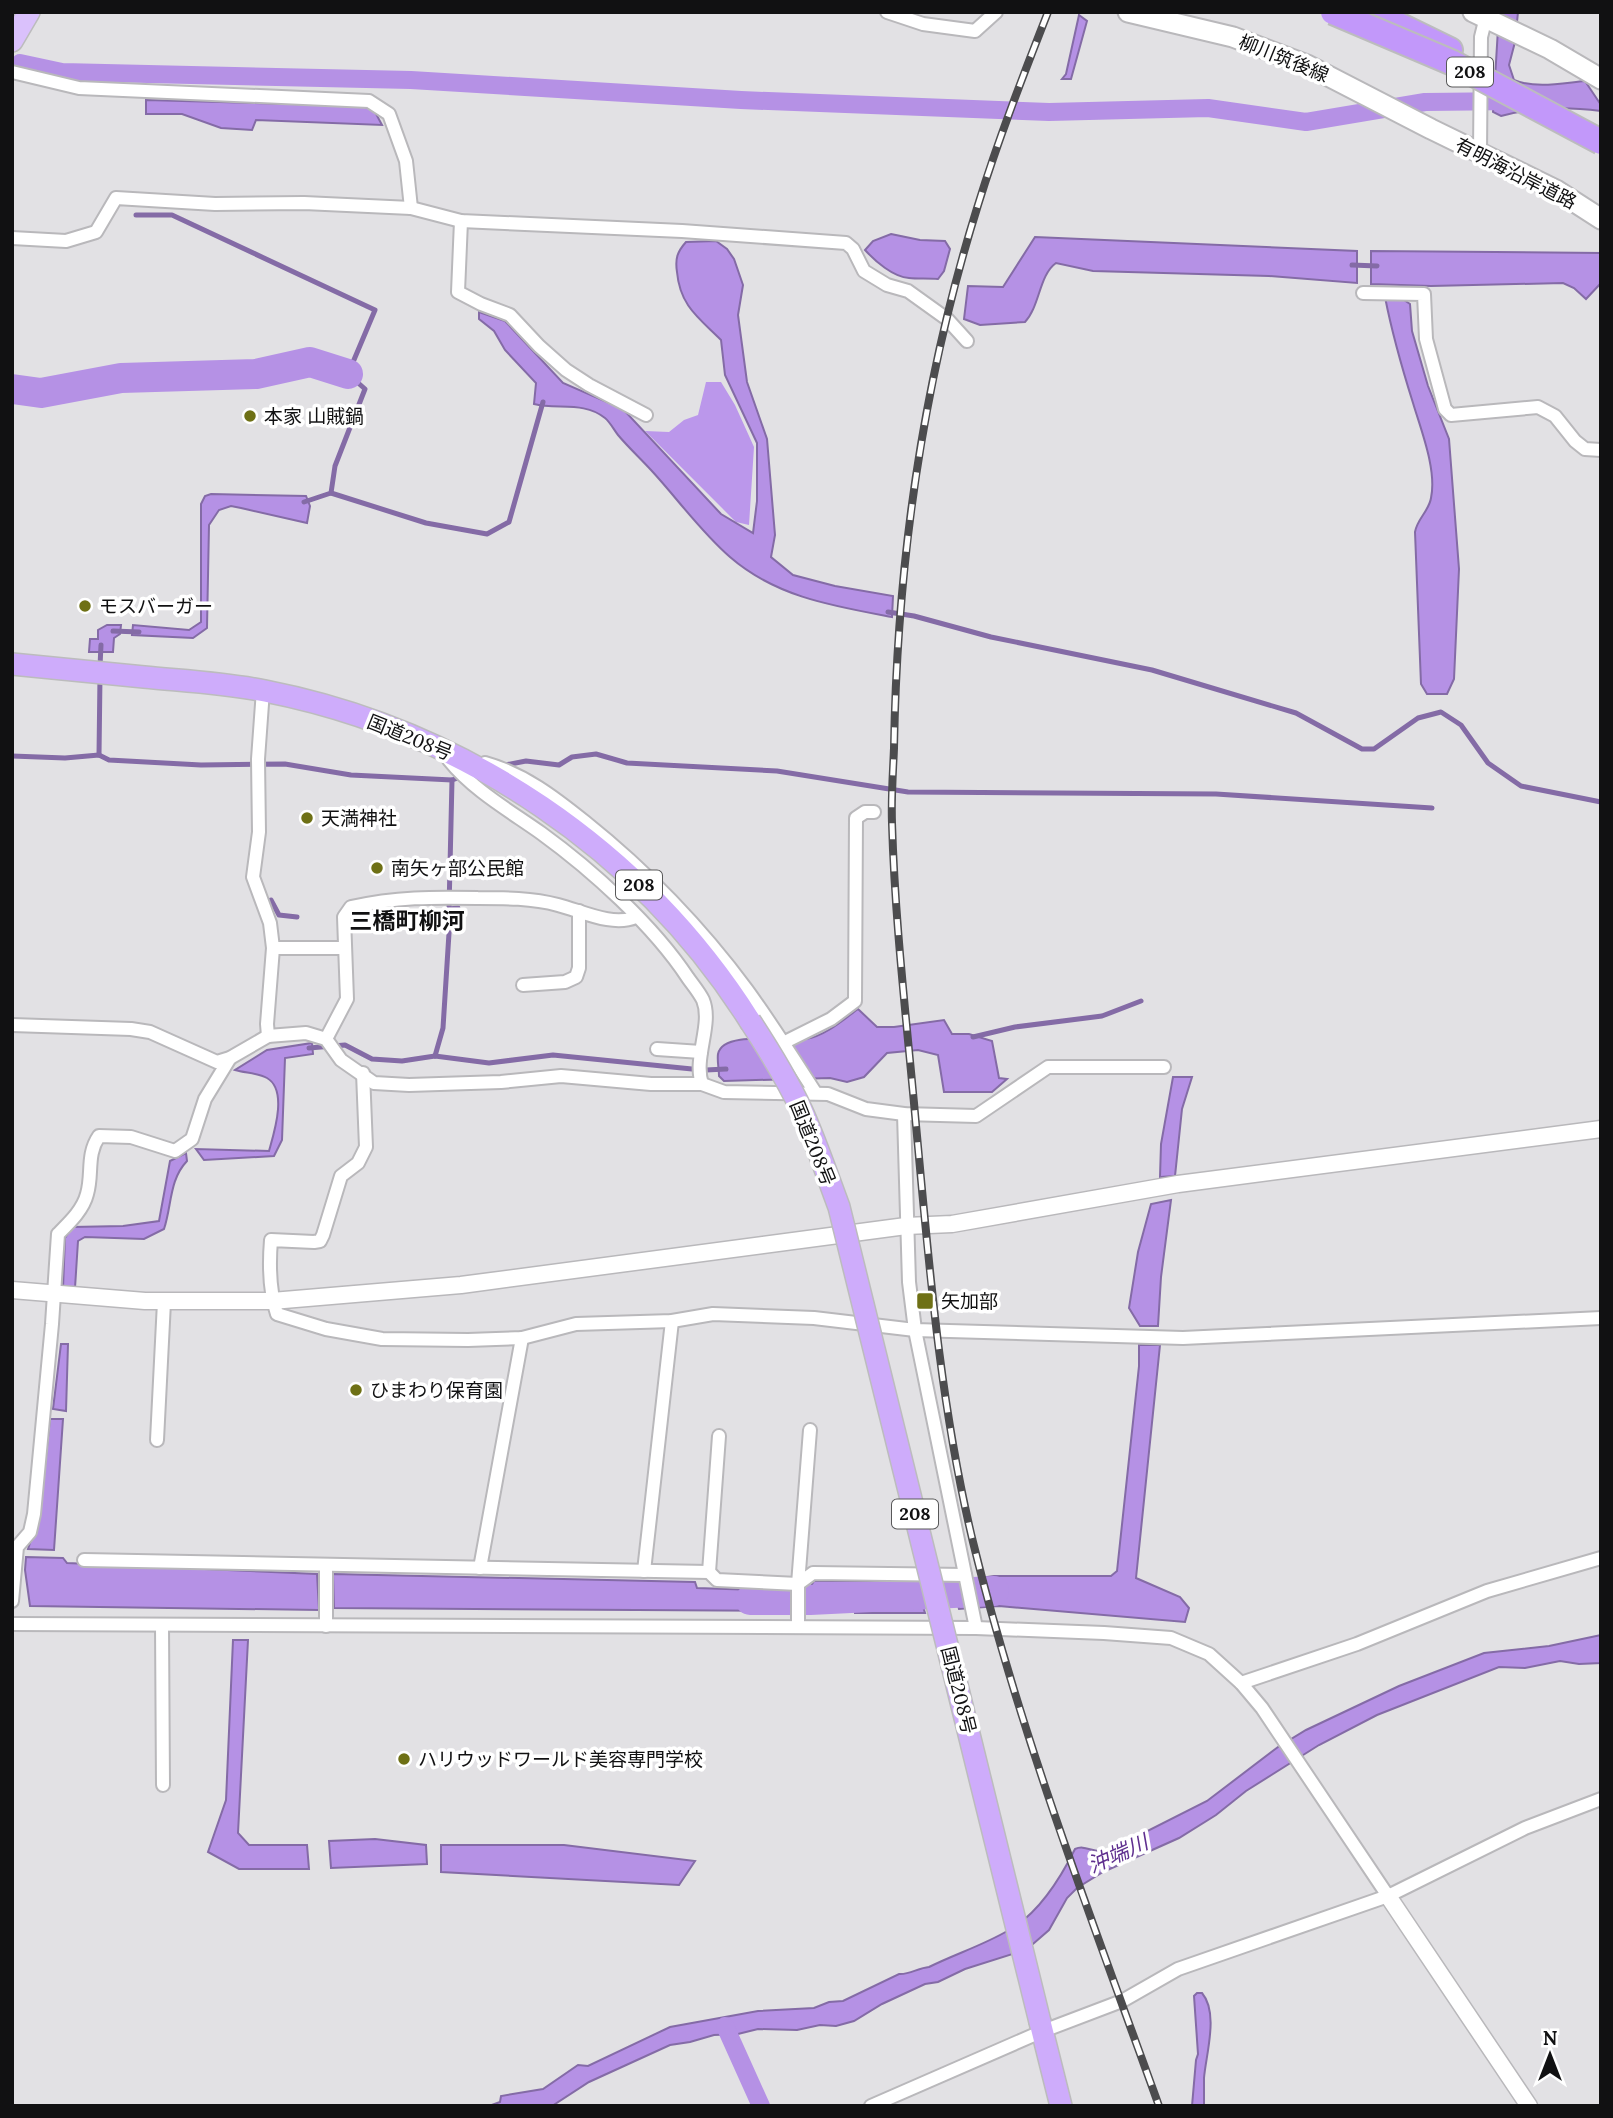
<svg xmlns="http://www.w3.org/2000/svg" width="1613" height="2118" font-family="Lora,'Noto Sans JP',serif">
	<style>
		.forest { fill: #bb97eb }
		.water { fill: #b591e5; stroke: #846ba6; stroke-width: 2 }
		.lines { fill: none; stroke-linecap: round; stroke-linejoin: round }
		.stream { stroke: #846ba6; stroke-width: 5 }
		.canal { stroke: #b591e5; stroke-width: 18 }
		.river { stroke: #b591e5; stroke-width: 30 }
		.minor-casing { stroke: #b9b8bb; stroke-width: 16 }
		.tertiary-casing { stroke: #b9b8bb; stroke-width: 19 }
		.secondary-casing { stroke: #b9b8bb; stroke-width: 23 }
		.primary-casing { stroke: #bcbcbd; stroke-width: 24 }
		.trunk-casing { stroke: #bcbcbd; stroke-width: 24 }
		.motorway-casing { stroke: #bcbcbd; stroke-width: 28 }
		.minor { stroke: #fff; stroke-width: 12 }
		.tertiary { stroke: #fff; stroke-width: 16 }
		.secondary { stroke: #fff; stroke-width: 19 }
		.primary { stroke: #dac1fc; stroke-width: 21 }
		.trunk { stroke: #ceacfb; stroke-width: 21 }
		.motorway { stroke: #c298fa; stroke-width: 24 }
		.rail-casing { stroke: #4c4c4e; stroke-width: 8 }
		.rail { stroke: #fff; stroke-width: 5; stroke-dasharray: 16; stroke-linecap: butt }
		.trunk-bridge-casing { stroke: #bcbcbd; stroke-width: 24; stroke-linecap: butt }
		.motorway-bridge-casing { stroke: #bcbcbd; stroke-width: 28; stroke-linecap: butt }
		.trunk-bridge { stroke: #ceacfb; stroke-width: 21 }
		.motorway-bridge { stroke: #c298fa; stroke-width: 24 }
		.poi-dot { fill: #6e7015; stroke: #fff; stroke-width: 2.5 }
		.labels { text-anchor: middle; stroke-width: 7; stroke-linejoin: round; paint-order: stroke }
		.shield { fill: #fff; stroke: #585859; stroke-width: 2 }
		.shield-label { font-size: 18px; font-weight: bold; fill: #111112 }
		.street-label { font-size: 19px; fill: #111112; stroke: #fff }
		.poi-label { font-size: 19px; fill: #111112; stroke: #fff; text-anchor: start }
		.water-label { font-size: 21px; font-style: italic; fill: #5f2f8f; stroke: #fff }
		.quarter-label { font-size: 23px; font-weight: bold; fill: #111112; stroke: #fff }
	</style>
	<rect width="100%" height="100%" fill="#e2e1e4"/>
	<polygon class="forest" points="706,382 721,382 735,405 754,447 749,525 736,522 645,431 669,432 684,420 698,415"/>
	<g class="water">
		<path d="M1499,12H1518L1515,42L1509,65L1514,80C1536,89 1563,83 1585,81L1601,105V111C1569,107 1532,107 1501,116L1493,112Z"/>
		<polygon points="1079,15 1087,21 1071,79 1062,79 1066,74"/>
		<polygon points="146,100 362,106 374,110 382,125 256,120 252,130 221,128 182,114 146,114"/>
		<path d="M891,234L920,240L945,241L950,249L944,271L938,279C928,278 918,279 909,278C893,277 875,261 865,250L873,241Z"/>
		<path d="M1035,237L1357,251V283L1269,276L1093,271L1056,263C1039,275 1040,306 1025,322L980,325L964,319L968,286L1003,287Z"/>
		<path d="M716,241L727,249L734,259L743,285L738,315L747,382L767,439L775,535L771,557L793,575L835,586L893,596L892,617C833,606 776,597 730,557C700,531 677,498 651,470C640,458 628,447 618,435C614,430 610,422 605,418C584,401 557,410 534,404L536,383L505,350L494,331L479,319V312L505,321L563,383L623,409L721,514L753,533L757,501V443L725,375L721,340C699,318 680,306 677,272C675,259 677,252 686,242Z"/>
		<polygon points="1371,251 1601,253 1601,283 1586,299 1574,288 1563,283 1431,286 1371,284"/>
		<path d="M1385,297L1401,298L1410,304L1412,331L1428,386L1449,439L1459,569L1454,679L1447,694H1427L1421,684L1415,532C1417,519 1429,511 1431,498C1437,470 1421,430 1413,403C1402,368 1392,333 1385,297Z"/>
		<polygon points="211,494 306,496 310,506 307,523 241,508 231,506 219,510 209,525 207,628 193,638 132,635 133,625 189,630 201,622 201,504 205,496"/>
		<polygon points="107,625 121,625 120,634 114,638 113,652 89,652 90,639 98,639 98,630"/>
		<path d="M858,1009L877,1027H894L944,1020L952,1034H969L992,1041L999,1078L1007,1079L992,1092H944L938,1055L918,1050L887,1053L864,1077L847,1082L830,1078L724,1081L719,1076C719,1069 717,1061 718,1054C723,1029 787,1043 806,1039C825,1036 843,1020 858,1009Z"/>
		<path d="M312,1043L313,1054L285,1058L282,1140L274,1156L204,1160L196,1149L269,1151C274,1133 288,1090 267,1078C258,1073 245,1073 235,1070L267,1050Z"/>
		<polygon points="1173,1077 1192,1077 1182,1109 1175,1176 1160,1177 1161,1144"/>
		<path d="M186,1153L187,1161C169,1180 172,1205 164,1229L144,1239L85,1237L78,1241L75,1288H63L65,1238L72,1227L123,1226L159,1221L170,1161Z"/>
		<polygon points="1171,1200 1161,1277 1158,1326 1140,1326 1129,1308 1138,1252 1151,1204"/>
		<polygon points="61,1344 68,1344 66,1411 53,1409"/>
		<polygon points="1139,1345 1160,1345 1136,1578 1180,1597 1189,1608 1185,1622 999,1606 959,1609 952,1582 994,1576 1111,1576 1117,1571 1139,1366"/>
		<polygon points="50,1419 63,1419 54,1550 28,1549 40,1513"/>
		<polygon points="26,1557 63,1558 67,1563 317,1574 319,1610 30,1606 25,1570"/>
		<polygon points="333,1574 695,1582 697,1588 785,1591 790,1595 791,1611 334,1608"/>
		<polygon points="814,1581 915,1581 925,1613 855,1613 855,1610 807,1609 807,1592"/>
		<path d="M1601,1635V1663L1579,1664L1560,1661L1525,1668L1499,1667L1377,1715L1319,1745L1246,1791L1216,1815L1179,1838L1103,1872L1077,1888L1067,1898L1049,1930L1033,1944L1019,1952L965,1969L938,1982L925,1984L882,2004L854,2021L836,2026L820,2025L797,2030L758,2029L738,2034L714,2035L690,2042L670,2045L589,2082L552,2106H489L500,2102L501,2096L543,2089L578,2065L588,2066L670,2027L758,2011L814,2008L829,2002L843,2001L899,1974C909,1975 918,1968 929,1967C955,1954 984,1945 1009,1930C1038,1914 1061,1877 1075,1849C1086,1844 1092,1854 1108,1851L1207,1801L1278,1747L1306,1730L1399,1686L1484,1653L1549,1646Z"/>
		<polygon points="233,1640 248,1640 238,1833 249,1845 307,1845 309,1869 239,1869 208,1852 226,1800"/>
		<polygon points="375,1839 426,1845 427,1864 331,1868 329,1841"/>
		<polygon points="441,1845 564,1845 695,1861 679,1885 441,1872"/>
		<path d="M1197,1993H1202C1219,2013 1206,2054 1204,2078C1204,2087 1204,2097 1204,2106H1192L1196,2060L1198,2054L1194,1996Z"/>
	</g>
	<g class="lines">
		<g class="stream">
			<polyline points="136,215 172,215 375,310 348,374 365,389 335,466 331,493 304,502"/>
			<polyline points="1352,265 1377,266"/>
			<polyline points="331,493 426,523 487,534 509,522 543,402"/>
			<polyline points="888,612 914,616 991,637 1152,670 1296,713 1362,749 1374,749 1418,718 1441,712 1461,725 1488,763 1521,786 1601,802"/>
			<polyline points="113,631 139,632"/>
			<polyline points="100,666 101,645"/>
			<polyline points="99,755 100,676"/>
			<polyline points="12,756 65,758 99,755 109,760 201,765 285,764 351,775 452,780 464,776"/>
			<polyline points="500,766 526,761 559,765 572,757 596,754 627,763 777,771 908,792 1216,794 1432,808"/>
			<polyline points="271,900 279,915 297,917"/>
			<polyline points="449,909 452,780"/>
			<polyline points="419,912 438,914 449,933 443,1028 435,1056"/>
			<polyline points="438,914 449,909 458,908"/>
			<polyline points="973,1037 1015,1027 1102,1016 1141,1001"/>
			<polyline points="309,1048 345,1045 372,1059 402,1061 435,1056 489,1063 553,1055 692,1069"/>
			<polyline points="706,1070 726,1069"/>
		</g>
		<g class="canal">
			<polyline points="20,63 62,72 411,80 741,100 1049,112 1208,108 1306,122 1425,102 1517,101"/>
			<polyline points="725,2026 761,2106"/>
		</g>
		<g class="river">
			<polyline points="12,389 41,393 121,378 256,374 310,362 348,374"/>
			<polyline points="750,1600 810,1600 994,1591"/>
		</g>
		<defs>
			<g id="minor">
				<polyline points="887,12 923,24 975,31 996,12"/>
				<polyline points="12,72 79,88 369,101 389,114 406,161 411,208"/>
				<polyline points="1480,153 1481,37 1487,13"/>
				<polyline points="461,221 458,292 481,304 510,315 539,346 566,370 589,385 646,415"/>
				<polyline points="12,238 66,241 96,232 116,198 215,204 304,203 411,208 461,221 682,231 846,243 853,249 864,271 887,285 908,291 947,319 967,341"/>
				<polyline points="1363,293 1424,294 1426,339 1445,409 1451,415 1538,407 1555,416 1575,441 1585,449 1601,450"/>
				<polyline points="263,690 258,759 259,832 253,877 270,923 273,948 267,1024 268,1036"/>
				<path d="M449,760C473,790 510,811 541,833C592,870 653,925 688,978C693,985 699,992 703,1000C713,1024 693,1058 702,1084"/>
				<path d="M485,763C524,774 554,797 585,822C645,870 701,928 747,990C771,1023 793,1058 815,1092"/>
				<polyline points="273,948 345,948"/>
				<polyline points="523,985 565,982 576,977 579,968 579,911"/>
				<polyline points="12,1025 131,1029 150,1032 217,1062 230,1058 268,1036 306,1033 326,1039 341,1060 374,1083 409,1085 501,1082 561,1076 651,1084 702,1084 724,1092 828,1094 866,1109 904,1114 976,1116 1048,1067 1164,1067"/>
				<path d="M326,1039L347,999L344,917L351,907C396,897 433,897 478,898C505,898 532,898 558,905C582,911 612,927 636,917"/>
				<polyline points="783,1043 831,1019 855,1001 856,818 865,812 874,812"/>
				<polyline points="657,1049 701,1052"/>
				<path d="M363,1073L366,1147L358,1163L341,1176L323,1235L320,1241L314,1242L271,1240C269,1264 269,1290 277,1314L326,1329L382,1339L468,1340L522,1338L576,1324L672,1321L713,1314L814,1318L915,1330L1183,1338L1601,1318"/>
				<polyline points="904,1114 909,1282 915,1330 976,1628"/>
				<polyline points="157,1440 164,1302"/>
				<polyline points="84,1560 709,1572 717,1580 798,1584 813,1573 965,1575"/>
				<polyline points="326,1565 326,1626"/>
				<polyline points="480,1568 522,1338"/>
				<polyline points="644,1571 672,1321"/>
				<polyline points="709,1572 719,1436"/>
				<path d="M12,1601L17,1547L30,1532L34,1514L52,1324L58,1234C69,1223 83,1210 87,1194C93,1174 86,1155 99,1136L131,1137L175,1151L192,1139L205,1099L230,1058"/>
				<polyline points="12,1624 976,1628 1104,1633 1171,1638 1209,1654 1241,1683 1262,1708 1388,1896"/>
				<polyline points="162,1625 163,1785"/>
				<polyline points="798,1627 798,1584 810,1430"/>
				<polyline points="1241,1683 1357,1644 1487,1591 1601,1558"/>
				<polyline points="871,2106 1043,2031 1122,2001 1178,1969 1388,1896 1525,1828 1601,1799"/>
			</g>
			<g id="tertiary">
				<polyline points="12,1290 145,1301 272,1301 461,1285 906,1226 952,1224 1178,1184 1601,1129"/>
				<polyline points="1388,1896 1529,2106"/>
			</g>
			<g id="secondary">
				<polyline points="1128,12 1233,37 1307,65 1431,129 1556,190 1601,219"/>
				<polyline points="1473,12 1550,49 1601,79"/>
			</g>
			<polyline id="primary" points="12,41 29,12"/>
			<g id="trunk">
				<path d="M12,664C56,668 100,673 144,677C184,681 225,683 265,691C464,730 642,850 750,1021"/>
				<polyline points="1040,2022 1061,2106"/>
			</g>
			<polyline id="motorway" points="1372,12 1450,50"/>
		</defs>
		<use href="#minor" class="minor-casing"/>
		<use href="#tertiary" class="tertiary-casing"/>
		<use href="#secondary" class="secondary-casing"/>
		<use href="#primary" class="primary-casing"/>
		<use href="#trunk" class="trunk-casing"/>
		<use href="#motorway" class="motorway-casing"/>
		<use href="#minor" class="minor"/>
		<use href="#tertiary" class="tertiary"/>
		<use href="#secondary" class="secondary"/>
		<use href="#primary" class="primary"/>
		<use href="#trunk" class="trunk"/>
		<use href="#motorway" class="motorway"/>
		<defs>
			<path id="rail" d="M1048,12C1023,76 998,140 978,205C923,380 897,565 894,748C893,773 891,798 892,823C895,924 907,1024 916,1125C929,1264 940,1405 973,1542C1020,1734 1092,1920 1159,2106"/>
		</defs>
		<use href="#rail" class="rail-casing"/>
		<use href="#rail" class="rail"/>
		<defs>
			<path id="trunk-bridge" d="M750,1021C769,1050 787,1079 802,1111C816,1142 827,1175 839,1207L1040,2022"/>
			<polyline id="motorway-bridge" points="1333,12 1453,63 1601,142"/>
		</defs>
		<use href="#trunk-bridge" class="trunk-bridge-casing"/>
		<use href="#motorway-bridge" class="motorway-bridge-casing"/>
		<use href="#trunk-bridge" class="trunk-bridge"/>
		<use href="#motorway-bridge" class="motorway-bridge"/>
	</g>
	<g class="poi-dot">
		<circle cx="250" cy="416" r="7"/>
		<circle cx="85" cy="606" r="7"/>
		<circle cx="307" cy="818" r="7"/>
		<circle cx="377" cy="868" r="7"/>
		<rect x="916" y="1292" width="18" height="18" rx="3.5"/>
		<circle cx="356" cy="1390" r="7"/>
		<circle cx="404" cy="1759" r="7"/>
	</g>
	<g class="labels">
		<g class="shield">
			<rect x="1447" y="57.5" width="46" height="29" rx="5"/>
			<rect x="616" y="870.5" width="46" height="29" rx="5"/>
			<rect x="892" y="1499.5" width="46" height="29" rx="5"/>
		</g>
		<g class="shield-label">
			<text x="1470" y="78">208</text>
			<text x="639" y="891">208</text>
			<text x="915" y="1520">208</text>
		</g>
		<g class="street-label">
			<text transform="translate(1284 58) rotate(22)" y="7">柳川筑後線</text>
			<text transform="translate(1516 173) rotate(27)" y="7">有明海沿岸道路</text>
			<text transform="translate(410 737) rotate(22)" y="7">国道208号</text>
			<text transform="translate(813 1143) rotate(68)" y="7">国道208号</text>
			<text transform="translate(959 1690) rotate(76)" y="7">国道208号</text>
		</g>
		<g class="poi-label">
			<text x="264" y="423">本家 山賊鍋</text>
			<text x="99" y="613">モスバーガー</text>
			<text x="321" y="825">天満神社</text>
			<text x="391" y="875">南矢ヶ部公民館</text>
			<text x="941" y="1308">矢加部</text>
			<text x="370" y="1397">ひまわり保育園</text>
			<text x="418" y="1766">ハリウッドワールド美容専門学校</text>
		</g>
		<g class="water-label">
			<text transform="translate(1118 1854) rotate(-24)" y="7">沖端川</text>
		</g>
		<g class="quarter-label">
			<text x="407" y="929">三橋町柳河</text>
		</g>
	</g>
	<rect width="1613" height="2118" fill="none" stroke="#111112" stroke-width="28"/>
	<g transform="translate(1550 2055)" stroke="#ffffff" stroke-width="5" paint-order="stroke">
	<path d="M0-5L12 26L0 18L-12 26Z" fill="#111112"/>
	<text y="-10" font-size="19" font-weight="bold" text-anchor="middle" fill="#111112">N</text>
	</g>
</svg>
